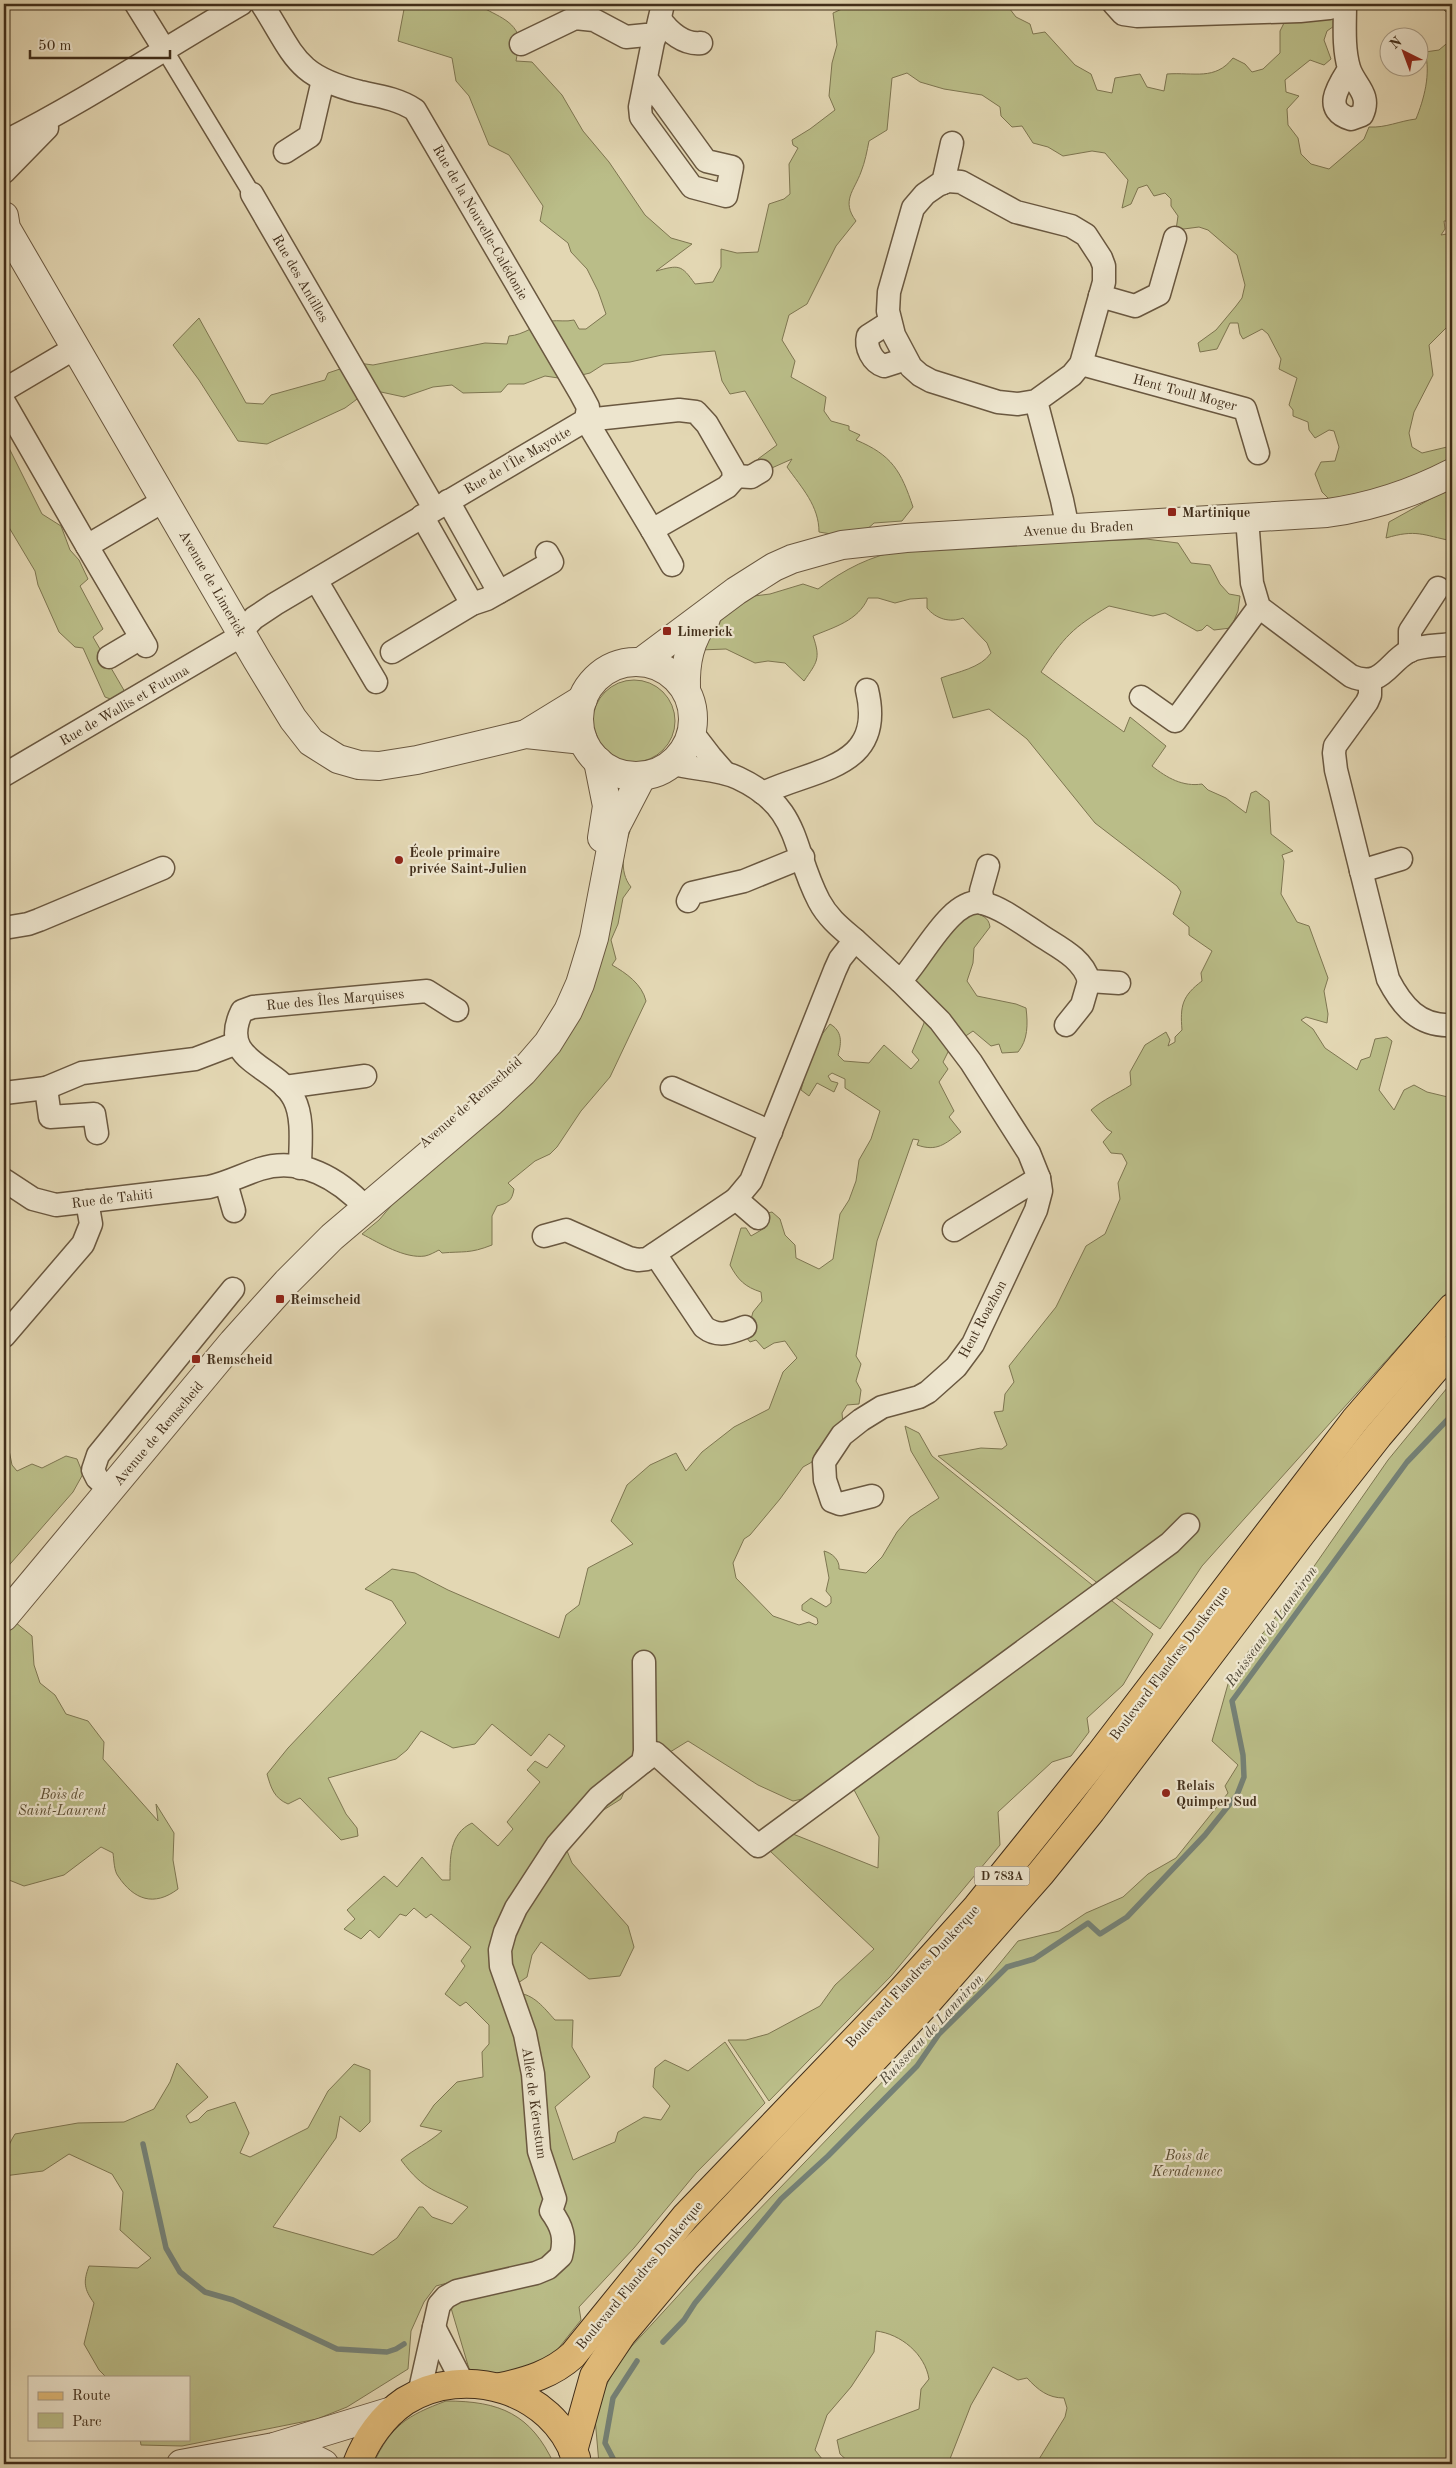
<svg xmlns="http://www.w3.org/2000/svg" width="1456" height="2468" font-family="'Old Standard TT',serif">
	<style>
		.green { fill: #babd88; stroke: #7e7651 }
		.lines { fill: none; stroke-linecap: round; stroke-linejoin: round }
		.stream { stroke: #758176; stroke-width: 5.5 }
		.pedestrian-casing { stroke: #6a5840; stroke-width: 19 }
		.minor-casing { stroke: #6a5840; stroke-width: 25 }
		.tertiary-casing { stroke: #6a5840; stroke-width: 30 }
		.primary-casing { stroke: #412e1a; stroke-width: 30 }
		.pedestrian { stroke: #ede5ce; stroke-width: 16 }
		.minor { stroke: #ede5ce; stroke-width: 22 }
		.tertiary { stroke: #ede5ce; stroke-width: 28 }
		.primary { stroke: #e2bc7a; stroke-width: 28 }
		.poi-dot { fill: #8f2418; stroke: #ede5ce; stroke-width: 2 }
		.labels { text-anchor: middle; stroke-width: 4.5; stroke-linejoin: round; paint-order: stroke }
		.shield { fill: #ede5ce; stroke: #756550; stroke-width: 1 }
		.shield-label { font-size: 12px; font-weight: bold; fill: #412e1a }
		.street-label { font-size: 14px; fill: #412e1a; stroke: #ede5ce }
		.poi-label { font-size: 14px; font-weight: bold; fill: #412e1a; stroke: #ede5ce; text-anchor: start }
		.park-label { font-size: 14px; font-style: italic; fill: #594b30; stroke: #ede5ce }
		.water-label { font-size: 15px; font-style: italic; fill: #524a39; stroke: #ede5ce }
	</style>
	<rect width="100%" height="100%" fill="#e3d7b3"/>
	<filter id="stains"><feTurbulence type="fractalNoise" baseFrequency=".004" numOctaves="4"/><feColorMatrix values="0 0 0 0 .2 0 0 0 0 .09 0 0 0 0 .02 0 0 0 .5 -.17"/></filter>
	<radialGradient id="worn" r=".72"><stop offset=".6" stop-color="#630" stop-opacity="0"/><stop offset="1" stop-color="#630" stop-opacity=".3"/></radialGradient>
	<g class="green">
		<path d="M405,4H477C491,14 518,20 519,41C519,47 517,55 516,61L532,62L562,95L583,131L609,162L645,215L671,238L692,244L656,271C679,265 681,264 695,284L713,282L721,267V249L737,253L758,252L769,204L784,199L790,194L789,164L798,148L793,145L792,140L810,129L835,110L829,96L832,63L837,45L833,13L853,4H1006L1016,17L1030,24L1033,34L1045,32L1075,65L1091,74L1097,90L1112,93L1115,78L1140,74L1147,87L1164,91L1167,74C1194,72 1215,81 1233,58L1245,64L1252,72L1263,69L1280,53V31L1286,19L1331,13L1337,24L1327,31L1324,40L1331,59L1324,65L1310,60L1285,80L1286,92L1299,96L1287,109L1288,125L1298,138L1301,154L1311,164L1329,169L1364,139L1369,127C1386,128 1399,121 1416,119C1424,99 1431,74 1425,52L1439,50L1452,39V221H1444L1445,229L1441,235L1452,233V325L1448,326L1429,345L1433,375L1414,412L1409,433L1412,447L1422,453L1447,447L1452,461L1394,488L1330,500L1322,492L1315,474L1321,462L1335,461L1339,447L1334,431L1329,430L1315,438L1309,430L1308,422L1293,416V410L1289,405L1297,378L1279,369L1281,359L1268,334L1262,329L1243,339L1240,334L1238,323H1230L1217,349L1200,352L1198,343L1216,330L1236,306L1242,298L1245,285L1237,255L1208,230L1199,227L1176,230L1178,216L1171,206V199L1165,193L1154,196L1147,185L1138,188L1131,204L1122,208L1128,180L1105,153L1092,151L1063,156L1048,147L1033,143L1022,126L1012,127L1001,116L1000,107L982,95L944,89L920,82L907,73L892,78L887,130L869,141C867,151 865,162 861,172C854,191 841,201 856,221L836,246L807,304L789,315L782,340L795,361L791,377L826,397L824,411L831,421L849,426V430L860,435L856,440C892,455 901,471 913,507L902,521L874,523L864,532L837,535L819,532C819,506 802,488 787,467L792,459L765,471L758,459L777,445L745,391L730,394L722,381L715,351L662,355L630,362L604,364L590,373L565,379L545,376L524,384H508L501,392L463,393L452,385L433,387L404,397L381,392L364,394L345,408L267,444L238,441L199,380L173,345L199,318L246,403L263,404L271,395L325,380L328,373L358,363L373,365L485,343L507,344L509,336C524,335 536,324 551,321C558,320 566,322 574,320L579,329H586L606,314L598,291L587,269L571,252L568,243L540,221L543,206L509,155L489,145L469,96L456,81L452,58L398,41Z"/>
		<polygon points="1440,4 1452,4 1452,18 1440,6"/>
		<polygon points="4,438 42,514 61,526 70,550 79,560 88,579 80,586 103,629 93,637 125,692 113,700 105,697 83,648 75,647 59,632 38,585 35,571 4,519"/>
		<path d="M1452,487V541C1423,535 1416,529 1386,538L1389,522Z"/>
		<path d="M1146,539L1178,543L1191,563L1210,565L1220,584L1229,594L1240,596L1238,611L1231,628L1214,630L1207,625L1202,630L1197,631L1165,613L1153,616L1109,606C1072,628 1064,637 1041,672L1124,732L1130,717L1166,746L1152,766C1167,778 1183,787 1202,784L1208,790L1226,798L1246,813L1251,793L1256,791L1269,801L1271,834L1293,851L1282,855L1284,861L1281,894L1297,922L1309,926L1328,978L1324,991L1328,1014L1327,1023L1306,1017L1301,1020L1313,1029L1325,1048L1357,1070L1361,1060L1370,1057L1375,1039L1387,1037L1392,1041L1379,1090L1394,1110L1404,1090L1414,1085L1427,1092L1452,1098V1287L1202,1566L1160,1629L1115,1597L938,1456L981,1448L1002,1449L1007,1445L994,1412L1003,1411L1005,1394L1014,1382L1009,1366L1056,1307L1086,1246L1105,1234L1120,1199L1118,1183L1127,1163L1122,1154L1111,1153L1103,1142L1112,1132L1107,1129L1091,1110C1104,1099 1117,1094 1131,1085L1130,1072L1145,1045L1166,1032L1170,1040L1168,1046L1175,1042V1037L1182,1030C1180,1006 1182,996 1202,981L1201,973L1212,951L1189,935V927L1173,914L1181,892L1177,886L1095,823L1027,739L989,709L953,718L941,678C957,672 981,668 991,653L987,643L963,618C950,623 936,619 927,608V598L910,599L895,603L878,598H868C858,621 834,627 813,636C821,659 817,662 804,681L785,663L768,661L755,663L726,649L700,650L708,631L746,597L770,594L803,584L818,589C845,569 870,556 903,550Z"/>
		<circle cx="634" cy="721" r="41"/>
		<path d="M621,828L630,831C624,849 618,871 631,887L623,898L618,924L611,940L616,959L612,965C626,973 642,984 646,1001L610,1077L581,1111L557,1147L550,1154L535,1161L508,1183L514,1189C512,1201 508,1203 497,1206L492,1216V1245C469,1254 464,1251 442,1253L439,1250C435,1252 430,1255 425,1256C405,1259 379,1243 362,1234L379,1220L403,1192L556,1041Z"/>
		<path d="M973,912C981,915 989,917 990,927L974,948L973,963L967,981L977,996L1016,1004L1026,1008C1028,1024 1028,1040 1018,1052L1002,1053L999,1044L991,1046L973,1031L951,1046L943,1062L948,1069L939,1082L954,1111L949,1117L961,1132C945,1144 937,1152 917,1145L919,1140L913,1139L877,1241L856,1356L861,1364L856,1381L861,1390L859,1404L847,1405L842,1413L843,1424L817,1450L812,1462L803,1467L780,1499L750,1535L744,1539L733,1563L736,1578L773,1616L799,1625L809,1622L816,1625L818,1623L817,1618L802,1610V1605L811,1598L826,1607L831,1603V1597L826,1591L829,1578L824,1551C832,1553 840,1560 839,1569L866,1573L882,1557L897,1532L910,1517L939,1498L911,1451L905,1426L919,1433L932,1456L1153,1634L1123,1685L1087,1718L1089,1732L1071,1756L1052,1762L998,1812L1000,1845L891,1976L769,2101L728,2040H746L768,2034L820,2006L835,1985L874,1949L770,1851L793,1834L878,1868L879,1837L853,1788L793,1801L758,1785L688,1741L631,1776L621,1799L586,1821L565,1846L572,1863L628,1926L634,1947L620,1976L589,1979L541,1942L532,1955L527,1977L515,1985L517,1993C534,1994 544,2008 555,2020H573L572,2047L590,2077L555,2107L573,2160L615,2142L618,2132L644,2117L661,2120L670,2106L653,2087L655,2068L665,2060L688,2071L725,2042L765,2103L696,2173L634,2248L579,2307L581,2320L553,2355L514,2374L492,2377L470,2372L451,2308L455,2281L436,2286L424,2302L411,2331L408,2369L347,2407L317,2419L182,2446L141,2445L140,2439H189V2377H106L99,2370L84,2344L94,2303C84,2289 83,2282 89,2266L138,2268L151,2258L120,2230L123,2192L112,2174L69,2154L43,2171L4,2176C4,2159 6,2148 15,2134L78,2123L124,2122L154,2109L170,2082L177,2063L208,2097L186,2116L190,2123L198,2120L207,2111L235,2102L249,2133L240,2153L250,2157L308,2128L328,2091L354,2064L370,2070V2122L360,2132L340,2116L336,2138L273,2227L373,2255L397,2238L419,2207H423L432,2217L452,2224L468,2207C436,2190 425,2192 401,2160C414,2149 429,2143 442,2131L420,2126L434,2105L457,2082L483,2077L482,2052L489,2044V2025L466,2002L460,2006L445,1994L465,1966L461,1961L471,1947L431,1914L426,1918L414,1908L406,1916L400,1914L379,1938L370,1930L361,1939L344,1929L355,1919L347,1910L384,1876L397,1887L422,1857L442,1880H450C450,1858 449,1834 472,1823L498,1846L513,1829L507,1822L540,1782L527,1770L535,1761L547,1768L565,1746L549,1734L531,1756L492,1724L475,1744L453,1748L421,1731L407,1750L396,1759L328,1778L346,1814L357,1828L358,1836L341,1840L300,1798L288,1804C274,1798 271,1788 267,1774L288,1748L406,1623L392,1601L365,1589L392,1569L415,1573L448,1590L559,1638L566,1615L579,1605L588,1568L633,1544L611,1521L627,1485L650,1465L676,1453L686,1471L702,1452L734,1427L769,1409L783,1372L797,1358L785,1341L774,1343L764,1349L756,1340L750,1342L746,1337L753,1312L762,1301L761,1292C745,1287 738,1280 730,1265L741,1228H746L751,1236L763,1229L758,1224L763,1214L772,1212L780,1219L785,1235L795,1245L796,1258L819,1269L833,1259L840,1214L849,1200L856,1181L859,1160L871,1139L880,1111L845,1088V1079L832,1073L828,1076L831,1081L838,1083L834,1092L817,1083L809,1096L801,1090L813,1046L830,1024C842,1031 842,1042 838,1055L844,1061L869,1063L884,1045L911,1069L919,1060L912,1052L924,1023L925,1002L911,981L946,928Z"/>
		<path d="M1452,1382V2464H1036L1065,2417L1067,2408L1064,2398C1048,2398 1038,2390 1027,2378L1018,2380L993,2367L971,2405L948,2464H851L840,2454L837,2440L919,2409L921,2389L929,2379C925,2354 901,2334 876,2331L874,2352L851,2387L827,2415L815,2450L826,2464H599L595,2418L602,2394L614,2370L631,2347L720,2250L919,2044L983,1984L1018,1941L1059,1931L1086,1913L1123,1897L1148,1874L1176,1858L1228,1793L1225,1786L1238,1765L1212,1741L1228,1684L1248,1652L1301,1585L1388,1460Z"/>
		<polygon points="4,1440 7,1440 12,1465 17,1471 32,1464 42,1468 66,1456 77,1459 83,1474 73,1492 4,1571"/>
		<path d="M4,1613L32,1636L34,1665L40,1683L55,1695L66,1714L88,1721L104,1742L103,1759L158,1821L156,1804L174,1833L173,1860L178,1889C154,1907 134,1900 118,1876C114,1871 114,1860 113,1853L101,1847L64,1875L24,1886L4,1878Z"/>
		<path d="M446,2401C500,2401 531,2414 554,2464H373C392,2425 406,2416 446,2401Z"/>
	</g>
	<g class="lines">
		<g class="stream">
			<polyline points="143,2144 166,2248 180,2272 205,2292 233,2300 337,2349 387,2352 396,2349 404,2344"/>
			<polyline points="663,2342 684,2320 695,2303 781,2199 828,2156 917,2066 939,2034 1007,1967 1034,1959 1088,1923 1100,1934 1127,1917 1205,1835 1237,1795 1244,1777 1243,1755 1232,1701 1407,1462 1452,1415"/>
			<polyline points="616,2464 605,2443 613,2398 637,2361"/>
		</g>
		<defs>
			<polyline id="pedestrian" points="164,49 252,194"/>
			<g id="minor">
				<polyline points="136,4 164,49"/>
				<polyline points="1114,4 1123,14 1137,16 1300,11 1329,8 1344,4"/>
				<path d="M1345,4C1345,24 1343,48 1349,68C1354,85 1372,94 1362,115L1351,119C1321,110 1339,85 1349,69"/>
				<path d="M660,19C669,32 684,45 701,43"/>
				<polyline points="521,44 575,18 594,20 626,37 656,34 663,4"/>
				<polyline points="646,78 706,161 732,167 726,196 692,187 641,117 640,107 653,42 656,34"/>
				<path d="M4,142C85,101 162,50 241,4"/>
				<polyline points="285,152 310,136 323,80"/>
				<polyline points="4,172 47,128"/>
				<polyline points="943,183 952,143"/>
				<polyline points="252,194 434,508"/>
				<polyline points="1100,296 1135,306 1159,294 1175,238"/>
				<path d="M890,322L868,336C865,347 872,362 884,366L906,359"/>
				<polyline points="1081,364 1245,409 1258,453"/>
				<polyline points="4,390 75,348"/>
				<polyline points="1036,401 1018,404 998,402 931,381 920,375 911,367 894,335 888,311 889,292 913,208 925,194 938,185 948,181 961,182 1016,212 1071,226 1086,235 1101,258 1104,266 1104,282 1081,364 1072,375 1036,401 1062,500 1068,529"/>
				<polyline points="4,402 87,546"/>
				<polyline points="735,476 751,477 761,471"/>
				<polyline points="448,501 499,592"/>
				<polyline points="422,516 472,604"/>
				<path d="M1247,518L1252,583L1259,607L1351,676C1382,689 1387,663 1409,651C1422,645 1438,646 1452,644"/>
				<polyline points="652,530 672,565"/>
				<polyline points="316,580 376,682"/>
				<polyline points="146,646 87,546 165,500"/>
				<polyline points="1410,651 1410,631 1438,588"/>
				<polyline points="392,652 472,604 487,599 552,562 547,553"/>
				<polyline points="109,657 141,638"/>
				<path d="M1370,680V695L1367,702L1335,746L1334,753L1336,770L1388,979C1402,1006 1419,1027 1452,1025"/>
				<polyline points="1141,697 1175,721 1259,607"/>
				<polyline points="691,731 711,757 725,773"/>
				<path d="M4,775L232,641L254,618L275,604L586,420L679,410L696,412L707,424L733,469L734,479L727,487L652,530L586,420L588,407L581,394L415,110C399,99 379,96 360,92C295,76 295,56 262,4"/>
				<path d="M763,793C815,768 886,769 867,690"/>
				<polyline points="1361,871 1401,859"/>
				<polyline points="688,901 692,893 744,881 803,857"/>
				<polyline points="983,903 981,891 988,866"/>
				<polyline points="4,928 28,924 39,920 163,868"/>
				<path d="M855,940L900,981C920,963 951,895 983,903C1002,908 1023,924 1040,935C1058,947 1083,958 1089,981L1119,983"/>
				<polyline points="900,981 940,1021 971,1062 1029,1153 1039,1178 954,1230"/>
				<polyline points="1066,1025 1082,1005 1089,981"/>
				<polyline points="285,1087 365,1076"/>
				<polyline points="46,1088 50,1117 94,1114 97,1133"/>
				<polyline points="672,1088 771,1132"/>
				<polyline points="4,1093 46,1088 82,1073 195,1059 237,1043"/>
				<path d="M300,1168C300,1147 304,1118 294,1099C277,1065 217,1062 242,1011L253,1007L427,991L457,1010"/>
				<path d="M4,1180L33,1199L56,1205L209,1187C227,1183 242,1175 260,1169C301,1156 339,1179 366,1208"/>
				<polyline points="226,1183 234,1211"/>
				<polyline points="736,1199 758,1218"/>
				<path d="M544,1236L566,1230L629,1258L638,1260L647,1259L736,1199L751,1181L835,970L840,959L855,940C841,928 828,918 819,901C791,848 802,808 738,778C717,768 692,770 671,763"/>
				<path d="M655,1254L704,1327C718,1338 730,1333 745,1327"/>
				<polyline points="4,1336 83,1244 91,1224 87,1201"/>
				<polyline points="110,1490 97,1478 93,1470 98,1455 233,1289"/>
				<polyline points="872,1496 840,1504 832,1501 825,1480 824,1462 842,1435 861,1420 882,1407 919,1397 928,1392 956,1367 973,1344 1036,1210 1041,1191 1039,1178"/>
				<polyline points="643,1762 655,1753 758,1846 1170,1543 1188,1525"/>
				<polyline points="434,2327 463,2383"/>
				<path d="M419,2394L439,2305L446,2297L457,2291L536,2273L548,2268L561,2256C566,2238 562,2226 551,2211L555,2199L539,2151L533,2074L525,2034L501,1966L500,1950L505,1932L516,1908L557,1845L599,1797L643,1762L645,1751L644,1662"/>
			</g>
			<g id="tertiary">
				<polyline points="4,216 6,228 257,660 293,719 311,742 338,759 359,765 379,766 417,760 526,734 583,740"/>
				<path d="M641,662L736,591L774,567L792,559L842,545L906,538L1327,513C1371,507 1413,493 1452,473"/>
				<circle cx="636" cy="719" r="57"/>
				<path d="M686,689C685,661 690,640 706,618"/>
				<polyline points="526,734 583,699"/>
				<polyline points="598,761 607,806 602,838"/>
				<polyline points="4,1617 233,1342 287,1282 332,1237 491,1102 523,1072 548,1043 568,1011 580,984 594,938 615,828 642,776"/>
				<polyline points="275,2447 303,2453 324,2464"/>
				<polyline points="181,2464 274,2447 392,2411"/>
			</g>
			<g id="primary">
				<path d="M501,2387C528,2381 552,2374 573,2355L685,2217L895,1998L977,1907L1100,1754L1355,1420L1452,1308"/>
				<polyline points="573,2451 594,2376 622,2334 685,2259 923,2007 1041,1873 1091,1811 1301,1534 1378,1436 1452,1349"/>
				<path d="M357,2464C366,2440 383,2416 405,2401C465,2363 553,2390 576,2458"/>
			</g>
		</defs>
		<use href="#pedestrian" class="pedestrian-casing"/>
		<use href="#minor" class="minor-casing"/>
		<use href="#tertiary" class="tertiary-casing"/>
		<use href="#primary" class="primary-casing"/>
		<use href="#pedestrian" class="pedestrian"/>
		<use href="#minor" class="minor"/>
		<use href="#tertiary" class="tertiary"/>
		<use href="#primary" class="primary"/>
	</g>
	<g class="poi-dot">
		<rect x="1167" y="507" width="10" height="10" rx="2.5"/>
		<rect x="662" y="626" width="10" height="10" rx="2.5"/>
		<circle cx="399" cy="860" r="5"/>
		<rect x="275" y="1294" width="10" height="10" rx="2.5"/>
		<rect x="191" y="1354" width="10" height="10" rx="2.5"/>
		<circle cx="1166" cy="1793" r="5"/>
	</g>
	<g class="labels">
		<rect class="shield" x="974.5" y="1866.5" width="55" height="19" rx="4"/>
		<g class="shield-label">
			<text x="1002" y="1880">D 783A</text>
		</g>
		<g class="street-label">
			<text transform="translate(481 222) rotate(60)" y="5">Rue de la Nouvelle-Calédonie</text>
			<text transform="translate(301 278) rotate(60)" y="5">Rue des Antilles</text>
			<text transform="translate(1185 392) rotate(15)" y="5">Hent Toull Moger</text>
			<text transform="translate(517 460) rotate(-30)" y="5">Rue de l'Île Mayotte</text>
			<text transform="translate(1078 528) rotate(-3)" y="5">Avenue du Braden</text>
			<text transform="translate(213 583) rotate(60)" y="5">Avenue de Limerick</text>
			<text transform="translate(124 705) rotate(-30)" y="5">Rue de Wallis et Futuna</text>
			<text transform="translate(335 999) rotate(-5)" y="5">Rue des Îles Marquises</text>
			<text transform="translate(470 1102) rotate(-41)" y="5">Avenue de Remscheid</text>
			<text transform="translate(112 1198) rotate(-7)" y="5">Rue de Tahiti</text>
			<text transform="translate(982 1319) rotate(-62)" y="5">Hent Roazhon</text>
			<text transform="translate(158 1433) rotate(-50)" y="5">Avenue de Remscheid</text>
			<text transform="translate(1169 1663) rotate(-53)" y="5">Boulevard Flandres Dunkerque</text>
			<text transform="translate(912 1976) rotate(-47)" y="5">Boulevard Flandres Dunkerque</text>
			<text transform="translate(535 2103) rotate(82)" y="5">Allée de Kérustum</text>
			<text transform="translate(639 2275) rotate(-50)" y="5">Boulevard Flandres Dunkerque</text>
		</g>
		<g class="poi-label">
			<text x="1182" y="517">Martinique</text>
			<text x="677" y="636">Limerick</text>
			<text x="409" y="857">École primaire<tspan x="409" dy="16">privée Saint-Julien</tspan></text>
			<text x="290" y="1304">Reimscheid</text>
			<text x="206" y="1364">Remscheid</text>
			<text x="1176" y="1790">Relais<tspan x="1176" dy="16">Quimper Sud</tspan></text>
		</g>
		<g class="park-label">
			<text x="62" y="1799">Bois de<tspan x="62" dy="16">Saint-Laurent</tspan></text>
			<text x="1187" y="2160">Bois de<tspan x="1187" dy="16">Keradennec</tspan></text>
		</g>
		<g class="water-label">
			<text transform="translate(1271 1626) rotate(-54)" y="5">Ruisseau de Lanniron</text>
			<text transform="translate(931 2029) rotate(-47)" y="5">Ruisseau de Lanniron</text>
		</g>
	</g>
	<rect width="1456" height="2468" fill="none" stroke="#e3d7b3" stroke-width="20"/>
	<rect x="5" y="5" width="1446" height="2458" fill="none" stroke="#412e1a" stroke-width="2.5"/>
	<rect x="10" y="10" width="1436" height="2448" fill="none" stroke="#412e1a"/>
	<rect x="28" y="2376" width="162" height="65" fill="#ede5ce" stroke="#a89c86"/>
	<rect x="38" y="2392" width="25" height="8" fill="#e2bc7a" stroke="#a89c86"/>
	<text x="72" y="2400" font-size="15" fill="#412e1a">Route</text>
	<rect x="38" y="2413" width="25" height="15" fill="#babd88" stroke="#a89c86"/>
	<text x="72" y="2426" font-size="15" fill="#412e1a">Parc</text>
	<g transform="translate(1404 52) rotate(318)"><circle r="24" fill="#ede5ce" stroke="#a89c86"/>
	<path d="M0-4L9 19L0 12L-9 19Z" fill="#8f2418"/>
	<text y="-8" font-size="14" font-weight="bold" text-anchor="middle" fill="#412e1a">N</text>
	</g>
	<path d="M30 50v8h140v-8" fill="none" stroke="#412e1a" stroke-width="2.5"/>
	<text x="38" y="50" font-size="15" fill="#412e1a" stroke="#ede5ce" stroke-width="4" paint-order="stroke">50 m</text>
	<rect width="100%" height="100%" filter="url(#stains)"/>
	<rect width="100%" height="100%" fill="url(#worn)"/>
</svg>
